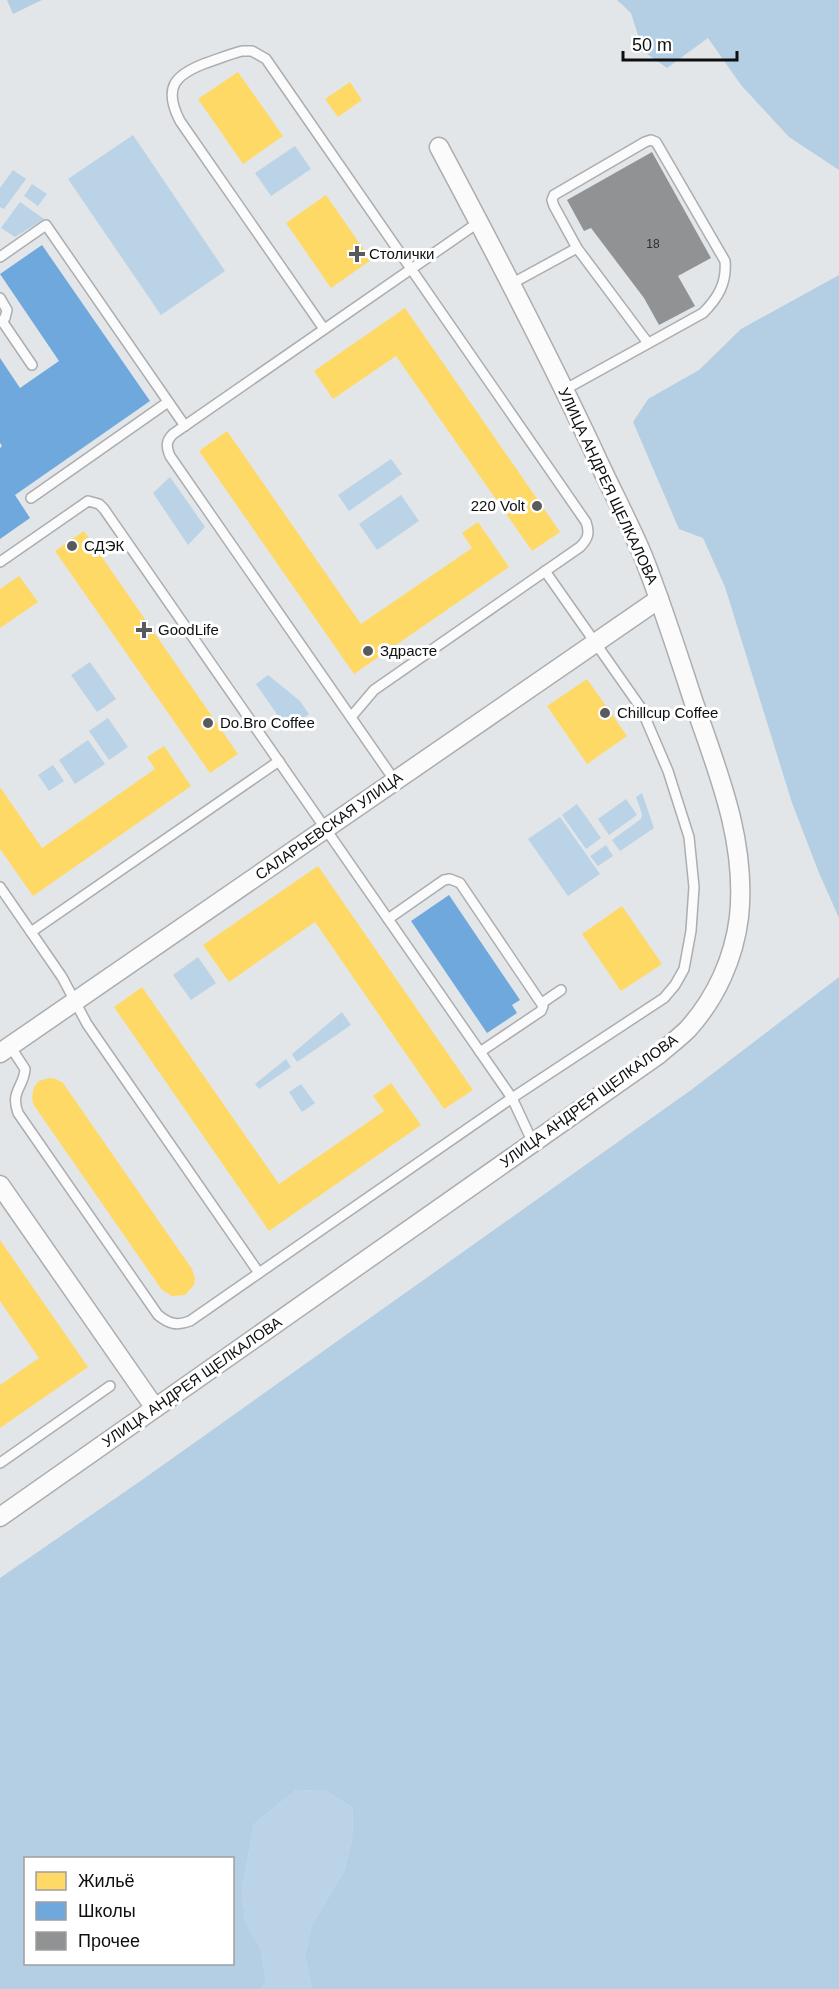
<svg xmlns="http://www.w3.org/2000/svg" width="839" height="1989" font-family="Arial,sans-serif">
	<style>
		.green { fill: #bad3e6 }
		.forest { fill: #b4cfe3; fill-rule: evenodd }
		.homes { fill: #ffd966 }
		.schools { fill: #6fa8dc }
		.building { fill: #909294 }
		.lines { fill: none; stroke-linecap: round; stroke-linejoin: round }
		.lane-casing { stroke: #abadaf; stroke-width: 12 }
		.street-casing { stroke: #abadaf; stroke-width: 21 }
		.lane { stroke: #fbfbfc; stroke-width: 9 }
		.street { stroke: #fbfbfc; stroke-width: 18 }
		.poi-dot { fill: #585a5c; stroke: #fff; stroke-width: 2 }
		.labels { text-anchor: middle; stroke-width: 6; stroke-linejoin: round; paint-order: stroke }
		.number-label { font-size: 12px; fill: #2e3031 }
		.poi-label { font-size: 15px; fill: #0d0f10; stroke: #fff; text-anchor: start }
		.street-label { font-size: 15px; fill: #0d0f10; stroke: #fff }
	</style>
	<rect width="100%" height="100%" fill="#e3e6e8"/>
	<g class="green">
		<polygon points="133,135 225,271 161,315 68,179"/>
		<polygon points="295,146 311,169 271,196 255,173"/>
		<polygon points="13,170 26,179 4,209 0,207 0,188"/>
		<polygon points="32,184 47,194 38,206 24,196"/>
		<polygon points="20,202 44,219 15,237 1,228"/>
		<polygon points="391,459 402,474 349,511 338,495"/>
		<polygon points="170,477 205,527 188,545 153,493"/>
		<polygon points="401,495 419,521 377,550 359,524"/>
		<polygon points="90,662 116,699 97,712 71,675"/>
		<polygon points="268,675 300,701 309,714 287,729 256,684"/>
		<polygon points="108,718 128,747 109,760 89,731"/>
		<polygon points="88,740 105,764 75,784 59,760"/>
		<polygon points="53,765 64,781 49,791 38,775"/>
		<polygon points="642,793 654,828 620,851 612,840 641,819 642,814 636,797"/>
		<polygon points="626,799 637,815 609,835 598,819"/>
		<polygon points="577,804 601,838 586,849 562,815"/>
		<polygon points="560,817 600,874 568,896 528,839"/>
		<polygon points="606,845 613,856 598,866 590,856"/>
		<polygon points="198,957 216,983 191,1000 173,975"/>
		<polygon points="342,1012 351,1025 297,1062 292,1054"/>
		<polygon points="286,1059 291,1067 259,1089 255,1084"/>
		<polygon points="301,1084 315,1103 302,1112 289,1092"/>
		<polygon points="296,1790 326,1791 353,1808 352,1840 344,1871 312,1925 305,1956 312,1989 261,1989 266,1981 261,1950 245,1922 242,1890 254,1824"/>
	</g>
	<g class="forest">
		<polygon points="7,0 42,0 13,14"/>
		<polygon points="617,0 839,0 839,170 789,137 741,85 708,38 667,68 643,51 631,13"/>
		<polygon points="839,275 839,918 819,873 792,803 725,587 703,538 679,529 633,422 648,399 699,370 741,329"/>
		<path d="M839,977V1989H312L305,1956L312,1925L344,1871L352,1840L353,1808L326,1791L296,1790L254,1824L242,1890L245,1922L261,1950L266,1981L261,1989H0V1578L139,1482L691,1090ZM26,1858H232V1964H26Z"/>
	</g>
	<g class="homes">
		<polygon points="238,72 283,136 243,164 198,99"/>
		<polygon points="350,82 362,100 338,117 325,99"/>
		<polygon points="326,195 371,260 331,288 286,223"/>
		<polygon points="405,308 560,532 532,551 396,356 333,399 314,371"/>
		<polygon points="227,431 361,624 472,548 462,533 478,522 509,567 354,674 199,451"/>
		<polygon points="84,531 238,754 210,773 55,551"/>
		<polygon points="19,576 38,602 0,628 0,589"/>
		<polygon points="587,679 627,736 587,764 547,706"/>
		<polygon points="164,746 191,786 33,896 0,849 0,787 42,848 155,769 147,757"/>
		<polygon points="318,866 473,1090 444,1109 315,922 229,982 203,945"/>
		<polygon points="622,906 662,964 621,991 582,934"/>
		<polygon points="142,987 279,1184 384,1111 373,1096 391,1083 421,1125 269,1231 114,1007"/>
		<polygon points="49,1078 56,1079 63,1083 192,1269 195,1279 194,1285 185,1295 172,1296 162,1290 33,1104 32,1097 34,1087 39,1081"/>
		<polygon points="0,1240 88,1367 0,1428 0,1385 39,1358 0,1301"/>
	</g>
	<g class="schools">
		<polygon points="42,245 150,401 15,495 30,518 0,539 0,448 2,446 0,443 0,358 20,388 59,361 0,274"/>
		<polygon points="449,895 520,1000 512,1005 517,1013 487,1033 411,921"/>
	</g>
	<polygon class="building" points="652,152 711,258 678,276 695,306 659,325 644,298 591,228 584,231 567,200"/>
	<g class="lines">
		<defs>
			<g id="lane">
				<polyline points="577,248 648,343"/>
				<polyline points="0,257 46,225 185,426"/>
				<path d="M511,284L577,248L554,206L552,200L554,195L645,142L651,140L656,142L725,261C727,283 718,298 703,313L564,390"/>
				<polyline points="0,298 7,310 5,318 0,322"/>
				<polyline points="2,321 32,365"/>
				<path d="M324,329L180,121C163,88 174,75 206,63C218,59 230,54 242,51H252L266,59L586,522C590,533 588,539 580,547L374,690L351,717"/>
				<polyline points="31,498 168,402"/>
				<polyline points="0,562 88,501 99,504 104,509 512,1098 533,1143"/>
				<path d="M395,781L170,456C166,446 166,441 173,434L479,222"/>
				<polyline points="0,887 62,977 87,1024 259,1273 512,1098 664,998 675,985 684,969 691,931 694,887 689,837 668,771 641,708 545,571"/>
				<polyline points="388,919 444,880 450,879 460,883 543,1006 541,1011 480,1052"/>
				<polyline points="31,932 279,761"/>
				<polyline points="542,1003 561,990"/>
				<path d="M10,1046L25,1069C24,1087 10,1091 18,1113L158,1315C169,1324 177,1326 190,1321L259,1273"/>
				<polyline points="0,1463 110,1386"/>
			</g>
			<g id="street">
				<polyline points="0,1053 659,599"/>
				<polyline points="0,1185 155,1408"/>
				<path d="M0,1517L658,1055C667,1047 679,1038 688,1029C716,998 734,958 739,917C747,842 718,772 694,703C678,654 662,604 643,556C630,525 614,495 600,465C550,357 495,252 439,147"/>
			</g>
		</defs>
		<use href="#lane" class="lane-casing"/>
		<use href="#street" class="street-casing"/>
		<use href="#lane" class="lane"/>
		<use href="#street" class="street"/>
	</g>
	<g class="poi-dot">
		<path d="M354 245h6v6h6v6h-6v6h-6v-6h-6v-6h6z"/>
		<circle cx="537" cy="506" r="6"/>
		<circle cx="72" cy="546" r="6"/>
		<path d="M141 621h6v6h6v6h-6v6h-6v-6h-6v-6h6z"/>
		<circle cx="368" cy="651" r="6"/>
		<circle cx="605" cy="713" r="6"/>
		<circle cx="208" cy="723" r="6"/>
	</g>
	<g class="labels">
		<g class="number-label">
			<text x="653" y="248">18</text>
		</g>
		<g class="poi-label">
			<text x="369" y="259">Столички</text>
			<text x="525" y="511" text-anchor="end">220 Volt</text>
			<text x="84" y="551">СДЭК</text>
			<text x="158" y="635">GoodLife</text>
			<text x="380" y="656">Здрасте</text>
			<text x="617" y="718">Chillcup Coffee</text>
			<text x="220" y="728">Do.Bro Coffee</text>
		</g>
		<g class="street-label">
			<text transform="translate(608 486) rotate(65)" y="5">УЛИЦА АНДРЕЯ ЩЕЛКАЛОВА</text>
			<text transform="translate(329 826) rotate(-35)" y="5">САЛАРЬЕВСКАЯ УЛИЦА</text>
			<text transform="translate(589 1101) rotate(-36)" y="5">УЛИЦА АНДРЕЯ ЩЕЛКАЛОВА</text>
			<text transform="translate(192 1382) rotate(-35)" y="5">УЛИЦА АНДРЕЯ ЩЕЛКАЛОВА</text>
		</g>
	</g>
	<rect x="24" y="1857" width="210" height="108" fill="#ffffff" stroke="#9e9f9f" stroke-width="1.5"/>
	<rect x="36" y="1872" width="30" height="18" fill="#ffd966" stroke="#9e9f9f" stroke-width="1.5"/>
	<text x="78" y="1887" font-size="18" fill="#0d0f10">Жильё</text>
	<rect x="36" y="1902" width="30" height="18" fill="#6fa8dc" stroke="#9e9f9f" stroke-width="1.5"/>
	<text x="78" y="1917" font-size="18" fill="#0d0f10">Школы</text>
	<rect x="36" y="1932" width="30" height="18" fill="#909294" stroke="#9e9f9f" stroke-width="1.5"/>
	<text x="78" y="1947" font-size="18" fill="#0d0f10">Прочее</text>
	<path d="M623 51v9h114v-9" fill="none" stroke="#0d0f10" stroke-width="3"/>
	<text x="632" y="51" font-size="18" fill="#0d0f10" stroke="#ffffff" stroke-width="4.5" paint-order="stroke">50 m</text>
</svg>
